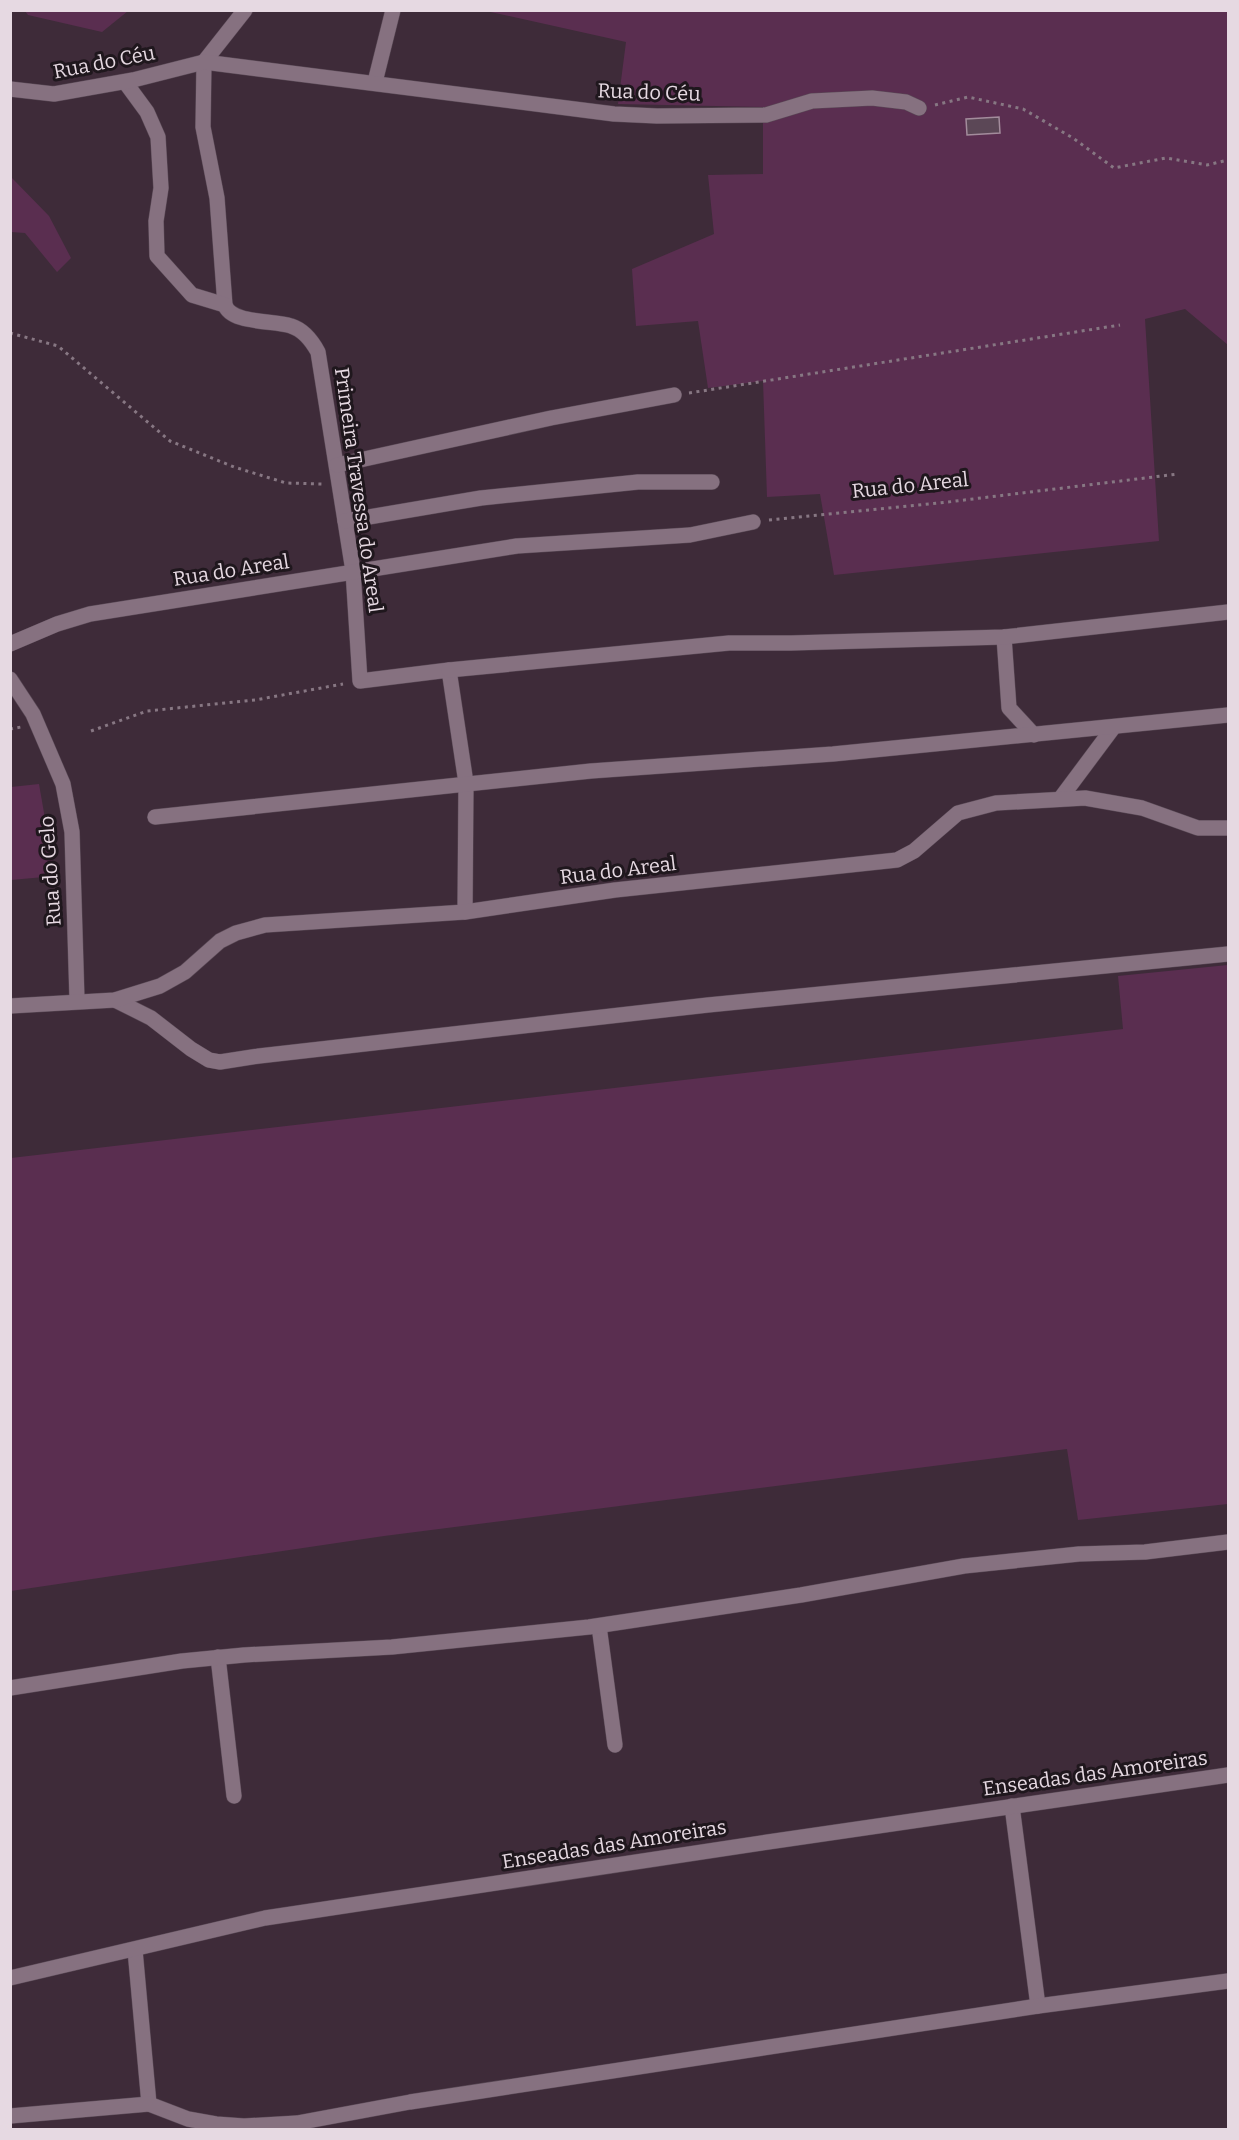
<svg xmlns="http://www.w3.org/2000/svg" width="1239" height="2140" font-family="Bitter,serif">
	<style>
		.green { fill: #5a2e50 }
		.building { fill: #5b4756; stroke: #a38c9c; stroke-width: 1.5 }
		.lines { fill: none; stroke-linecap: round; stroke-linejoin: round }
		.minor-casing { stroke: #5a4a56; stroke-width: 16 }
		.path { stroke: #877783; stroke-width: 3; stroke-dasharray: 3 4.5; stroke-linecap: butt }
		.minor { stroke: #867180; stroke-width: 15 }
		.labels { text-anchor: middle; stroke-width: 6; stroke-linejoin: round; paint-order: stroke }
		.street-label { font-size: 20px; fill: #e6d9e2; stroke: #1f171d }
	</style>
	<rect width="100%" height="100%" fill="#3e2b39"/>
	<g class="green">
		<polygon points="25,11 128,11 102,32 28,15"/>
		<polygon points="486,11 1228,11 1228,345 1185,309 1145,319 1159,541 834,575 820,494 767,497 763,381 708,388 698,321 636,326 632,269 714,234 708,175 763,174 763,107 618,104 626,42"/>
		<polygon points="11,177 49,216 71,258 57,272 25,233 11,232"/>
		<polygon points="39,784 55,876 11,880 11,787"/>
		<polygon points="1228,965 1228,1504 1078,1520 1067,1449 384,1536 11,1591 11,1158 1123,1029 1118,976"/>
	</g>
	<polygon class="building" points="999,117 1000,133 967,135 966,119"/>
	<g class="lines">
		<defs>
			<g id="minor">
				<path d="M245,10L204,62L203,127L217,198L225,305C231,324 274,320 291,326C304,330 312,341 318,352L353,571L360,681L449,670L466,783L465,912"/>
				<polyline points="125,82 147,112 158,137 161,188 156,221 157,256 192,295 225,305"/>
				<polyline points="375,82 393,10"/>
				<polyline points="10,89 54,94 133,80 204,62 614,114 657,116 766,115 812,101 872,98 906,102 919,108"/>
				<polyline points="337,465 551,418 674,395"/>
				<polyline points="345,521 481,498 638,482 712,482"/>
				<polyline points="1004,637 1009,708 1034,735"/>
				<polyline points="10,644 57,624 90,614 517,546 690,535 753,522"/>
				<polyline points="449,670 729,643 791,643 1004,637 1228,612"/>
				<polyline points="10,679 33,714 63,784 72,832 77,1000"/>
				<polyline points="1060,799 1113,728"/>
				<polyline points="155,817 591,771 833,754 1228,715"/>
				<polyline points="115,1000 151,1018 191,1049 209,1060 220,1062 259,1056 708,1005 1228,954"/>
				<polyline points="10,1006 115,1000 160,986 185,972 220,941 236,933 265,925 465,912 615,890 897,860 914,851 958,813 996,803 1085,798 1142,808 1198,828 1228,828"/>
				<polyline points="599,1626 615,1745"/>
				<polyline points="218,1657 234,1796"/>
				<polyline points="10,1688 182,1661 244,1655 392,1647 589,1627 801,1595 964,1566 1079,1554 1145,1552 1228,1542"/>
				<polyline points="1012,1806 1038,2006"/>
				<polyline points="135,1950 149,2104"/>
				<polyline points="10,1978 265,1918 768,1842 1228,1775"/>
				<polyline points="10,2116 149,2104 188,2119 216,2124 244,2126 297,2123 410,2102 1038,2006 1228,1981"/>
			</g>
		</defs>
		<use href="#minor" class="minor-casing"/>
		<g class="path">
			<polyline points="935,105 968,97 1023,109 1073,138 1114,168 1166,158 1207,165 1228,160"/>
			<polyline points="10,333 58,346 170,441 234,467 286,483 323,484"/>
			<polyline points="689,393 1120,325"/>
			<polyline points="769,520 948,502 1178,474"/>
			<polyline points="10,729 21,727"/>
			<polyline points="91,731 147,711 255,700 343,684"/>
		</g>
		<use href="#minor" class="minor"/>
	</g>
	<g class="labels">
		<g class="street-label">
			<text transform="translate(104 62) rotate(-11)" y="7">Rua do Céu</text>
			<text transform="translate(649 92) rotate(2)" y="7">Rua do Céu</text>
			<text transform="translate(910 485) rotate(-6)" y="7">Rua do Areal</text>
			<text transform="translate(359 490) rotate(82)" y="7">Primeira Travessa do Areal</text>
			<text transform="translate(231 570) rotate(-9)" y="7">Rua do Areal</text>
			<text transform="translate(618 870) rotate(-7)" y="7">Rua do Areal</text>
			<text transform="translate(50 871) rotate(-94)" y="7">Rua do Gelo</text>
			<text transform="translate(1095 1773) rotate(-8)" y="7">Enseadas das Amoreiras</text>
			<text transform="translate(614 1844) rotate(-9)" y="7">Enseadas das Amoreiras</text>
		</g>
	</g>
	<rect width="1239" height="2140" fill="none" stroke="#e6d9e2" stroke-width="24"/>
</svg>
